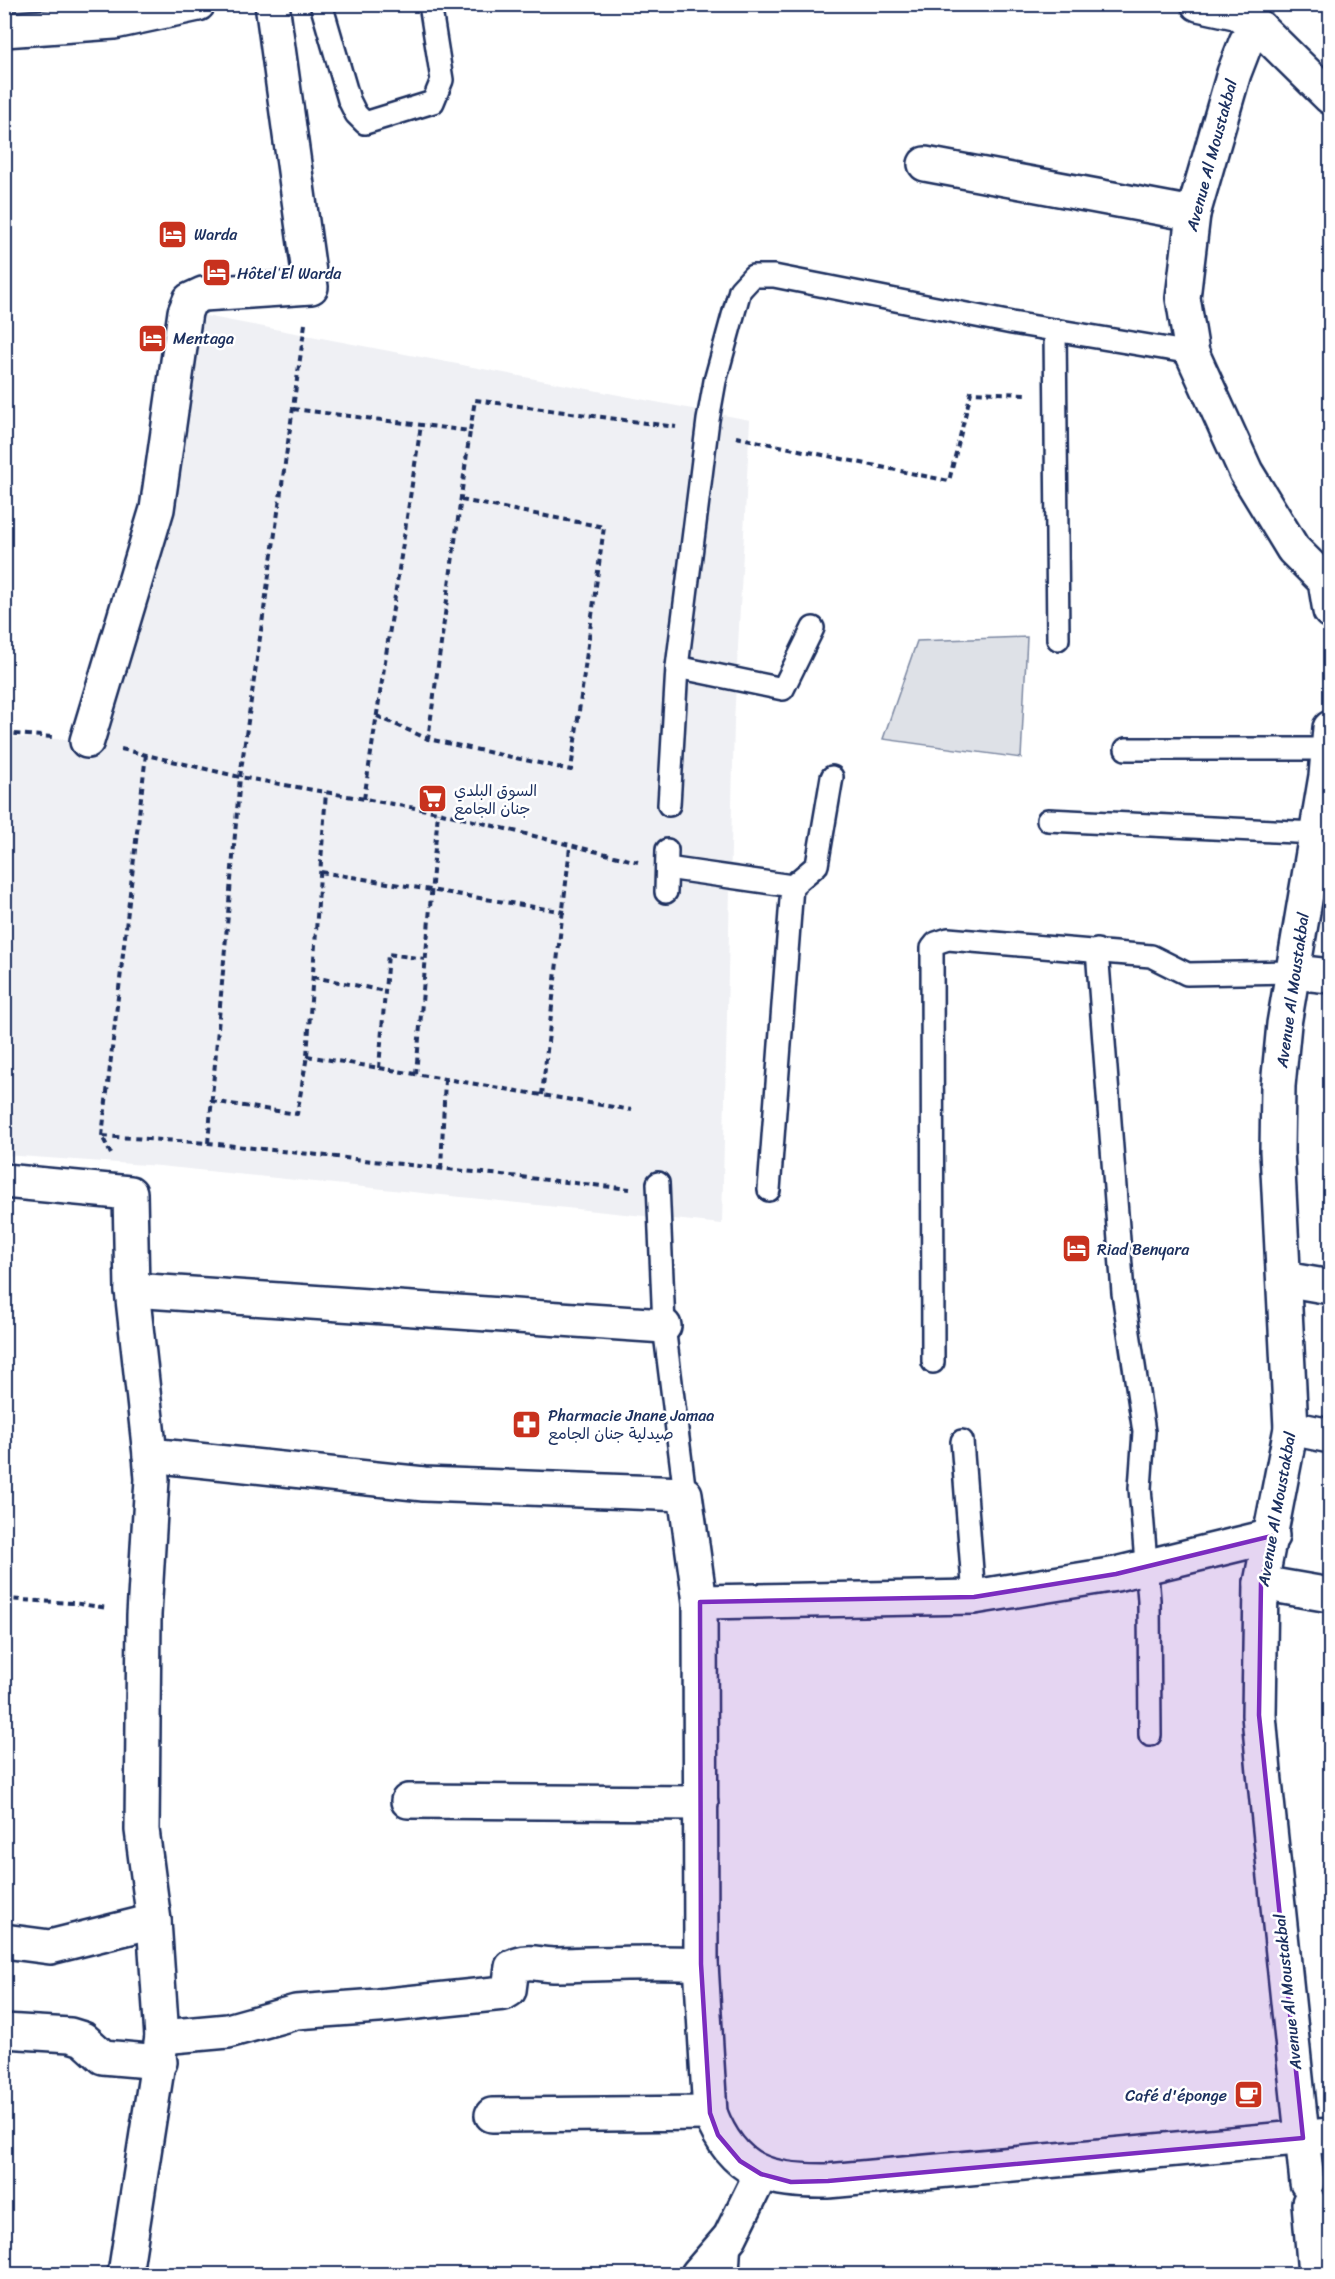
<svg xmlns="http://www.w3.org/2000/svg" width="1335" height="2279" font-family="Sriracha,'Playpen Sans Arabic',sans-serif">
	<style>
		.built { fill: #eff0f4 }
		.green { fill: #dee1e7; stroke: #7c88a2; stroke-width: 1.5 }
		.lines { fill: none; stroke-linecap: round; stroke-linejoin: round }
		.service-casing { stroke: #1b2f5e; stroke-width: 26 }
		.minor-casing { stroke: #1b2f5e; stroke-width: 38 }
		.tertiary-casing { stroke: #1b2f5e; stroke-width: 38 }
		.path { stroke: #1b2f5e; stroke-width: 4; stroke-dasharray: 6 4.5; stroke-linecap: butt }
		.service { stroke: #fff; stroke-width: 21 }
		.minor { stroke: #fff; stroke-width: 33 }
		.tertiary { stroke: #fff; stroke-width: 33 }
		.marked { fill: #7b2cbf; fill-opacity: 0.2; stroke: #7b2cbf; stroke-width: 4.5; stroke-linejoin: round }
		.labels { text-anchor: middle; stroke-width: 5; stroke-linejoin: round; paint-order: stroke }
		.street-label { font-size: 16px; fill: #1b2f5e; stroke: #fff }
		.poi-label { font-size: 16px; fill: #1b2f5e; stroke: #fff; text-anchor: start }
	</style>
	<rect width="100%" height="100%" fill="#fff"/>
	<filter id="ink" filterUnits="userSpaceOnUse"><feTurbulence type="fractalNoise" baseFrequency=".0167" numOctaves="2"/><feDisplacementMap in="SourceGraphic" scale="12" xChannelSelector="R" yChannelSelector="G"/><feConvolveMatrix kernelMatrix="1 2 1 2 8 2 1 2 1" color-interpolation-filters="sRGB"/></filter>
	<g filter="url(#ink)">
		<polygon class="built" points="185,312 750,420 734,722 722,1224 160,1166 5,1155 5,737 87,740"/>
		<polygon class="green" points="1027,637 1021,758 883,739 917,641"/>
		<g class="lines">
			<defs>
				<g id="service">
					<polyline points="321,4 349,100 356,114 365,123 433,102 442,80 430,4"/>
					<polyline points="1055,330 1058,639"/>
					<polyline points="677,667 783,689 813,628"/>
					<polyline points="1126,749 1329,749"/>
					<polyline points="669,805 677,667 708,420 715,381 740,290 753,276 774,276 1012,323 1192,353"/>
					<polyline points="1048,820 1316,833"/>
					<polyline points="667,868 792,886 769,1190"/>
					<polyline points="792,886 817,865 832,777"/>
					<polyline points="666,892 667,850"/>
					<polyline points="1097,950 1123,1293 1144,1432 1140,1488 1149,1600 1150,1735"/>
					<polyline points="658,1183 664,1326 685,1494"/>
					<polyline points="933,1362 932,948 936,943 948,939 1151,956 1187,974 1294,972"/>
					<polyline points="962,1441 974,1597"/>
					<polyline points="728,2274 730,2237"/>
				</g>
				<g id="minor">
					<polyline points="1242,16 1260,28 1330,97"/>
					<polyline points="1260,28 1246,42 1234,73 1193,214 1183,298 1192,353 1246,472 1293,549 1325,581 1330,611"/>
					<polyline points="925,164 1193,214"/>
					<polyline points="87,741 157,509 185,312 190,300 203,294 311,287 272,4"/>
					<polyline points="1294,972 1330,976"/>
					<path d="M4,1181L130,1193L132,1290L150,1455L424,1484L685,1494L700,1602L701,1964L710,2113C733,2173 769,2182 828,2181L1330,2135"/>
					<polyline points="1284,1279 1330,1287"/>
					<polyline points="132,1290 664,1326"/>
					<polyline points="1291,1428 1330,1436"/>
					<polyline points="1261,1583 1330,1595"/>
					<polyline points="700,1602 974,1597 1116,1574 1272,1536"/>
					<polyline points="408,1801 701,1803"/>
					<polyline points="4,1941 50,1947 154,1921"/>
					<polyline points="4,2031 70,2035 83,2039 103,2057 160,2062"/>
					<path d="M162,2037L228,2031L296,2012L378,2006L504,1993L509,1990L512,1967C530,1959 538,1965 557,1965C605,1964 652,1961 701,1964"/>
					<polyline points="492,2115 710,2113"/>
					<polyline points="1307,2183 1264,1772 1259,1715 1261,1583 1291,1428 1277,1151 1278,1086 1284,1024 1326,776 1330,728"/>
					<polyline points="1309,2203 1315,2274"/>
					<polyline points="125,2274 162,2037 154,1921 142,1830 144,1615 152,1479 150,1455"/>
					<polyline points="698,2274 730,2237 761,2174"/>
				</g>
				<g id="tertiary">
					<polyline points="1198,4 1235,12 1239,4"/>
					<polyline points="4,30 114,22 198,4"/>
				</g>
			</defs>
			<use href="#service" class="service-casing"/>
			<use href="#minor" class="minor-casing"/>
			<use href="#tertiary" class="tertiary-casing"/>
			<g class="path">
				<polyline points="293,409 470,431 475,400 676,427"/>
				<polyline points="736,437 949,481 971,392 1027,394"/>
				<polyline points="461,500 604,527 571,770 428,739 470,431"/>
				<polyline points="377,716 428,739"/>
				<polyline points="4,733 52,737"/>
				<polyline points="121,749 240,777 438,812 638,862"/>
				<polyline points="364,799 421,425"/>
				<polyline points="321,872 565,912"/>
				<polyline points="313,977 385,991"/>
				<polyline points="307,1056 632,1110"/>
				<polyline points="379,1068 388,954 425,959"/>
				<polyline points="416,1074 438,812"/>
				<polyline points="542,1095 570,847"/>
				<polyline points="211,1101 297,1114 307,1056 326,792"/>
				<polyline points="102,1136 146,754"/>
				<polyline points="208,1143 240,777 305,324"/>
				<polyline points="111,1154 102,1136 208,1143 630,1189"/>
				<polyline points="441,1169 445,1079"/>
				<polyline points="4,1599 73,1603 108,1608"/>
			</g>
			<use href="#service" class="service"/>
			<use href="#minor" class="minor"/>
			<use href="#tertiary" class="tertiary"/>
		</g>
	</g>
	<path class="marked" d="M1272,1536L1261,1583L1259,1715L1303,2138L828,2181L791,2182L761,2174L740,2161L718,2135L710,2113L701,1964L700,1602L974,1597L1116,1574Z"/>
	<defs>
		<symbol id="hotel-square" viewBox="-11 -11 22 22"><rect x="-9" y="-9" width="18" height="18" rx="4" fill="#c8321e" stroke="#fff"/><path d="M-6-4.5h1.5V1H6V5H4.5V3h-9V5H-6ZM-4 0a1.8 1.8 0 1 1 3.6 0ZM.5 0V-2.5h3Q6-2.5 6 0Z" fill="#fff"/></symbol>
		<symbol id="supermarket-square" viewBox="-11 -11 22 22"><rect x="-9" y="-9" width="18" height="18" rx="4" fill="#c8321e" stroke="#fff"/><path d="M-6-5.5h2.5l.6 2H6L4.5 2H-2.5L-4.4-4H-6ZM-1.5 3.2a1.3 1.3 0 1 0 .1 0ZM3 3.2a1.3 1.3 0 1 0 .1 0Z" fill="#fff"/></symbol>
		<symbol id="pharmacy-square" viewBox="-11 -11 22 22"><rect x="-9" y="-9" width="18" height="18" rx="4" fill="#c8321e" stroke="#fff"/><path d="M-2-6h4v4h4v4h-4v4h-4v-4h-4v-4h4Z" fill="#fff"/></symbol>
		<symbol id="cafe-square" viewBox="-11 -11 22 22"><rect x="-9" y="-9" width="18" height="18" rx="4" fill="#c8321e" stroke="#fff"/><path d="M-5.5-4.5H6V0H3Q3 3.5 0 3.5H-2.5Q-5.5 3.5-5.5 0ZM3-3.2v2h1.7v-2ZM-6 4.5H4V6H-6Z" fill="#fff"/></symbol>
	</defs>
	<g fill-rule="evenodd">
		<use href="#hotel-square" x="156" y="218" width="33" height="33"/>
		<use href="#hotel-square" x="200" y="256" width="33" height="33"/>
		<use href="#hotel-square" x="136" y="322" width="33" height="33"/>
		<use href="#supermarket-square" x="416" y="782" width="33" height="33"/>
		<use href="#hotel-square" x="1060" y="1232" width="33" height="33"/>
		<use href="#pharmacy-square" x="510" y="1408" width="33" height="33"/>
		<use href="#cafe-square" x="1232" y="2078" width="33" height="33"/>
	</g>
	<g class="labels">
		<g class="street-label">
			<text transform="translate(1211 155) rotate(-75)" y="6">Avenue Al Moustakbal</text>
			<text transform="translate(1292 990) rotate(-82)" y="6">Avenue Al Moustakbal</text>
			<text transform="translate(1276 1509) rotate(-80)" y="6">Avenue Al Moustakbal</text>
			<text transform="translate(1287 1992) rotate(-96)" y="6">Avenue Al Moustakbal</text>
		</g>
		<g class="poi-label">
			<text x="194" y="240">Warda</text>
			<text x="237" y="279">Hôtel El Warda</text>
			<text x="173" y="344">Mentaga</text>
			<text x="454" y="796">السوق البلدي<tspan x="454" dy="18">جنان الجامع</tspan></text>
			<text x="1097" y="1255">Riad Benyara</text>
			<text x="548" y="1421">Pharmacie Jnane Jamaa<tspan x="548" dy="18">صيدلية جنان الجامع</tspan></text>
			<text x="1227" y="2101" text-anchor="end">Café d'éponge</text>
		</g>
	</g>
	<rect width="1335" height="2279" fill="none" stroke="#fff" stroke-width="24"/>
	<rect x="12" y="12" width="1311" height="2255" fill="none" stroke="#1b2f5e" stroke-width="2" filter="url(#ink)"/>
</svg>
